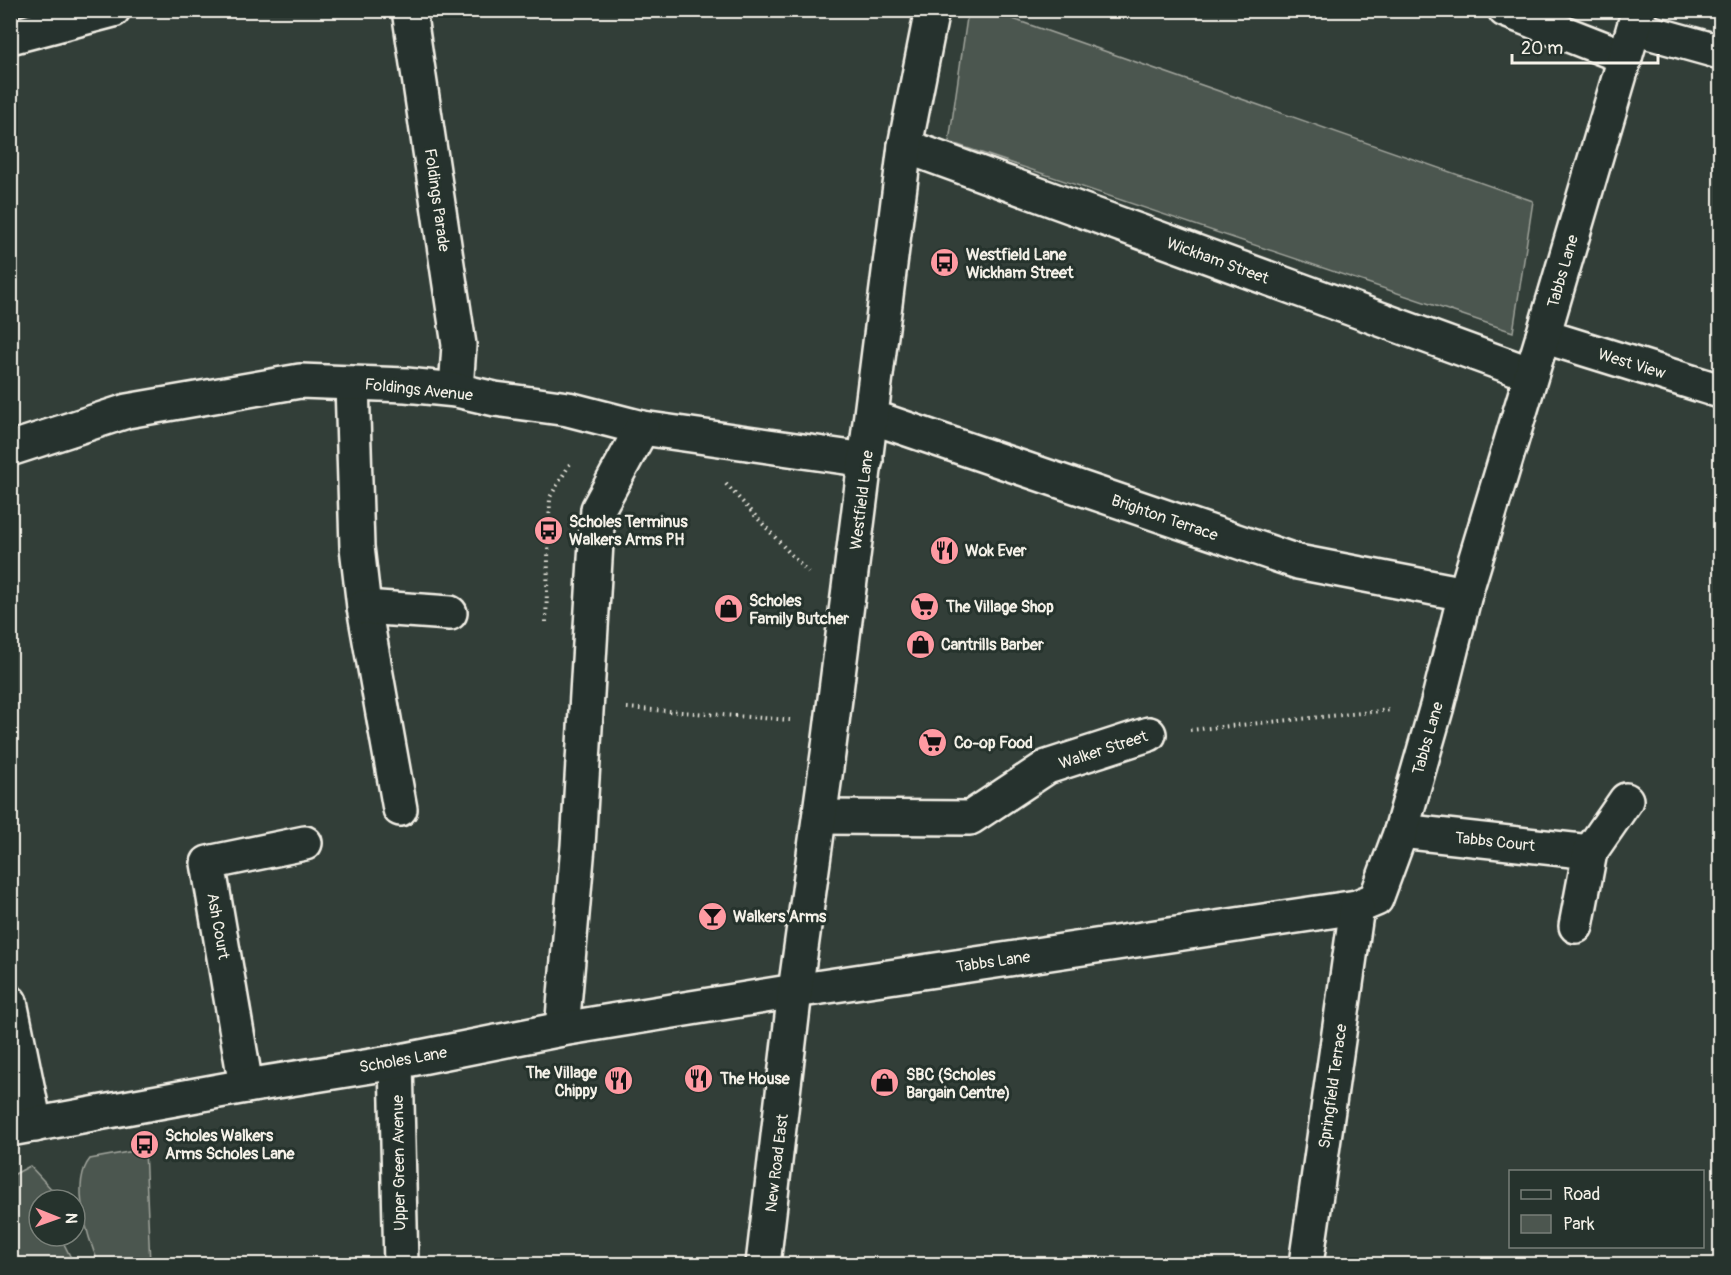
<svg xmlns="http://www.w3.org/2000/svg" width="1731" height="1275" font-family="Pangolin,sans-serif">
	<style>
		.green { fill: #4c564f; stroke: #a0a49c; stroke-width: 1.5 }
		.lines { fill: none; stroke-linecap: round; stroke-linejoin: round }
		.minor-casing { stroke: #f4f1e8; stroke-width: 38 }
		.major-casing { stroke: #f4f1e8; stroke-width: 38 }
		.path { stroke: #f4f1e8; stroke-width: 4; stroke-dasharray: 1.5 4.5; stroke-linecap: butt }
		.minor { stroke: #26332d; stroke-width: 33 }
		.major { stroke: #26332d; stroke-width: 33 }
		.labels { text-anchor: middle; stroke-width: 6; stroke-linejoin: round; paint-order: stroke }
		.street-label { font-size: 16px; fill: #f4f1e8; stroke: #26332d }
		.poi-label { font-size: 16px; font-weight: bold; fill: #f4f1e8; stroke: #26332d; text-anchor: start }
	</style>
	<rect width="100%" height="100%" fill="#323e38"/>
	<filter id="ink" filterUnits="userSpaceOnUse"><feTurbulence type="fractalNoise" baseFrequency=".0167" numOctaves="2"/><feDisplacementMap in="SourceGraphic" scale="12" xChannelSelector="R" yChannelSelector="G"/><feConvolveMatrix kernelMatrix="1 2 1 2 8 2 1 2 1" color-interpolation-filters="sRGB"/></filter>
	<g filter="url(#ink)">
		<g class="green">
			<polygon points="968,11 990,11 1533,201 1513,332 949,142"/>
			<path d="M145,1149L150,1264H99C88,1239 70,1183 90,1159Z"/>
			<polygon points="30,1166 56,1194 56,1200 39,1200 39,1236 60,1236 74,1264 11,1264 11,1176"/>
		</g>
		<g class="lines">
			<defs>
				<g id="minor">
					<polyline points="409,10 459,345 456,390"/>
					<polyline points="1505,10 1625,57"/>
					<polyline points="1634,28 1720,52"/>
					<polyline points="10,37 113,10"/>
					<polyline points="905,146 1531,374"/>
					<polyline points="1543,336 1720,391"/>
					<polyline points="352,383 357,547 364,607 400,809"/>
					<polyline points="872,417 1298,562 1465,594"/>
					<polyline points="10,449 127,411 300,381 406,385 456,390 495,399 568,409 642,428 866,460"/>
					<polyline points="364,607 450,613"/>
					<polyline points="820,817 970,818 1047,767 1149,734"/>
					<polyline points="1401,831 1590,852"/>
					<polyline points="1576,926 1590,852 1626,800"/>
					<polyline points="795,991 1357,907 1376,899 1401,831 1437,706 1465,594 1543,336 1639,10"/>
					<polyline points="10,1002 35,1125"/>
					<polyline points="562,1029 578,846 598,509 642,428"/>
					<polyline points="396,1062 401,1264"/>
					<polyline points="246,1086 208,863 305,843"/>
					<polyline points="1306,1264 1357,907"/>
				</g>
				<g id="major">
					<polyline points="10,1129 246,1086 396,1062 562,1029 795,991"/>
					<polyline points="763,1264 795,991 828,754 905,146 932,10"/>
				</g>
			</defs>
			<use href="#minor" class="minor-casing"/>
			<use href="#major" class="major-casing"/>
			<g class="path">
				<polyline points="726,484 808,573"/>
				<polyline points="546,622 550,497 571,462"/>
				<polyline points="627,708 790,720"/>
				<polyline points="1190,730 1391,710"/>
			</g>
			<use href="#minor" class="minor"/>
			<use href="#major" class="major"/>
		</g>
	</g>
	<defs>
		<symbol id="bus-disc" viewBox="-11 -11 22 22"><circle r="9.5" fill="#ff9aa2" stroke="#26332d"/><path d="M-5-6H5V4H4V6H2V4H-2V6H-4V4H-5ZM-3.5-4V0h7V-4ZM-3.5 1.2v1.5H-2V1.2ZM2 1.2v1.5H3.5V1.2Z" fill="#111"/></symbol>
		<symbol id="restaurant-disc" viewBox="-11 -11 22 22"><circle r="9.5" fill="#ff9aa2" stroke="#26332d"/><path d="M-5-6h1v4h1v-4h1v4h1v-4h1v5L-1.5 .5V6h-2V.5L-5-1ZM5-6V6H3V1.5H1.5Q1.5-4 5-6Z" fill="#111"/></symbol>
		<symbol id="supermarket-disc" viewBox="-11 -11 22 22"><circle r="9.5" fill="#ff9aa2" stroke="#26332d"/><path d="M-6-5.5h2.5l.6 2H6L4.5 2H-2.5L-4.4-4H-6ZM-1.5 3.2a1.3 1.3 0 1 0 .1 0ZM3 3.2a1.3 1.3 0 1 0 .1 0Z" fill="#111"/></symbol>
		<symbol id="shop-disc" viewBox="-11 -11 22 22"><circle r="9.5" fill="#ff9aa2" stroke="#26332d"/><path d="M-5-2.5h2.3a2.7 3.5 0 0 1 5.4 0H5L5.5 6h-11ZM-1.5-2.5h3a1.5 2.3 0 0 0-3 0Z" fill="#111"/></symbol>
		<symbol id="bar-disc" viewBox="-11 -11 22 22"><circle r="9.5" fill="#ff9aa2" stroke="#26332d"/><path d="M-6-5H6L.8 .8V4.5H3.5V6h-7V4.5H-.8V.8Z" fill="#111"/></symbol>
	</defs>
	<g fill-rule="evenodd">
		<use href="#bus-disc" x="928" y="246" width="33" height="33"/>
		<use href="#bus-disc" x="532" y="514" width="33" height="33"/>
		<use href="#restaurant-disc" x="928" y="534" width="33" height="33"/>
		<use href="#supermarket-disc" x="908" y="590" width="33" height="33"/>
		<use href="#shop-disc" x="712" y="592" width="33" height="33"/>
		<use href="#shop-disc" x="904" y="628" width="33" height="33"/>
		<use href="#supermarket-disc" x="916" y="726" width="33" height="33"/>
		<use href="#bar-disc" x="696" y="900" width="33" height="33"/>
		<use href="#restaurant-disc" x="682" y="1062" width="33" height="33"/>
		<use href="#restaurant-disc" x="602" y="1064" width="33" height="33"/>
		<use href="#shop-disc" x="868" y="1066" width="33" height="33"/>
		<use href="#bus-disc" x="128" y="1128" width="33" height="33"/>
	</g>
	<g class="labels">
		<g class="street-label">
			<text transform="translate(438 200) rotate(82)" y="6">Foldings Parade</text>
			<text transform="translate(1218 260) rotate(20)" y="6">Wickham Street</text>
			<text transform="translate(1562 271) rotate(-74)" y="6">Tabbs Lane</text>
			<text transform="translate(1632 363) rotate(17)" y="6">West View</text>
			<text transform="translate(419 389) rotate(6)" y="6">Foldings Avenue</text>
			<text transform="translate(861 500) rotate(-83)" y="6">Westfield Lane</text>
			<text transform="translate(1165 517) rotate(19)" y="6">Brighton Terrace</text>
			<text transform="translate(1427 738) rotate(-74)" y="6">Tabbs Lane</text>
			<text transform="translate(1103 749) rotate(-18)" y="6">Walker Street</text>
			<text transform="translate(1495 841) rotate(6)" y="6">Tabbs Court</text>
			<text transform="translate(219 926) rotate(80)" y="6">Ash Court</text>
			<text transform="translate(993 961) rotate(-8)" y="6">Tabbs Lane</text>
			<text transform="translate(403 1059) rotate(-10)" y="6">Scholes Lane</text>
			<text transform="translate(1332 1086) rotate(-82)" y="6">Springfield Terrace</text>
			<text transform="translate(398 1163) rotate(-91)" y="6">Upper Green Avenue</text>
			<text transform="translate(776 1163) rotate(-83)" y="6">New Road East</text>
		</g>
		<g class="poi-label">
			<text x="966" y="260">Westfield Lane<tspan x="966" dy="18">Wickham Street</tspan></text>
			<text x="569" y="527">Scholes Terminus<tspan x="569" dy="18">Walkers Arms PH</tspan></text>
			<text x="965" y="556">Wok Ever</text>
			<text x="749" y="606">Scholes<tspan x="749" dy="18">Family Butcher</tspan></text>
			<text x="946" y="612">The Village Shop</text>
			<text x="941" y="650">Cantrills Barber</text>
			<text x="954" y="748">Co-op Food</text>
			<text x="733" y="922">Walkers Arms</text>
			<text x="597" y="1078" text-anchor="end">The Village<tspan x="597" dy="18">Chippy</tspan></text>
			<text x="906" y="1080">SBC (Scholes<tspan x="906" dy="18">Bargain Centre)</tspan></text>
			<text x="720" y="1084">The House</text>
			<text x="165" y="1141">Scholes Walkers<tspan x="165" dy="18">Arms Scholes Lane</tspan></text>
		</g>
	</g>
	<rect width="1731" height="1275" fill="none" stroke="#26332d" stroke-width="36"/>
	<rect x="18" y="18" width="1695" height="1239" fill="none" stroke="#f4f1e8" stroke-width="2" filter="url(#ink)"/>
	<rect x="1509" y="1170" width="195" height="78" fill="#26332d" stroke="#787f78" stroke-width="1.5"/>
	<rect x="1521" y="1190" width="30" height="9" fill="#26332d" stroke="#787f78" stroke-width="1.5"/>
	<text x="1563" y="1200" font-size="18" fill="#f4f1e8">Road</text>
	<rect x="1521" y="1215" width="30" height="18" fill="#4c564f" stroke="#787f78" stroke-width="1.5"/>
	<text x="1563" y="1230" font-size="18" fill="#f4f1e8">Park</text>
	<g transform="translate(57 1218) rotate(91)"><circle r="28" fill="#26332d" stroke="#787f78" stroke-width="1.5"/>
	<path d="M0-4.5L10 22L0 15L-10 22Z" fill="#ff9aa2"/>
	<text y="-9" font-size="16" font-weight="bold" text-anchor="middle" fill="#f4f1e8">N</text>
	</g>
	<path d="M1512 54v9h146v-9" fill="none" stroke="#f4f1e8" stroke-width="3"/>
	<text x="1521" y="54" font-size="18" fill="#f4f1e8" stroke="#26332d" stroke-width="4.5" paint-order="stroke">20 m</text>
</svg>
